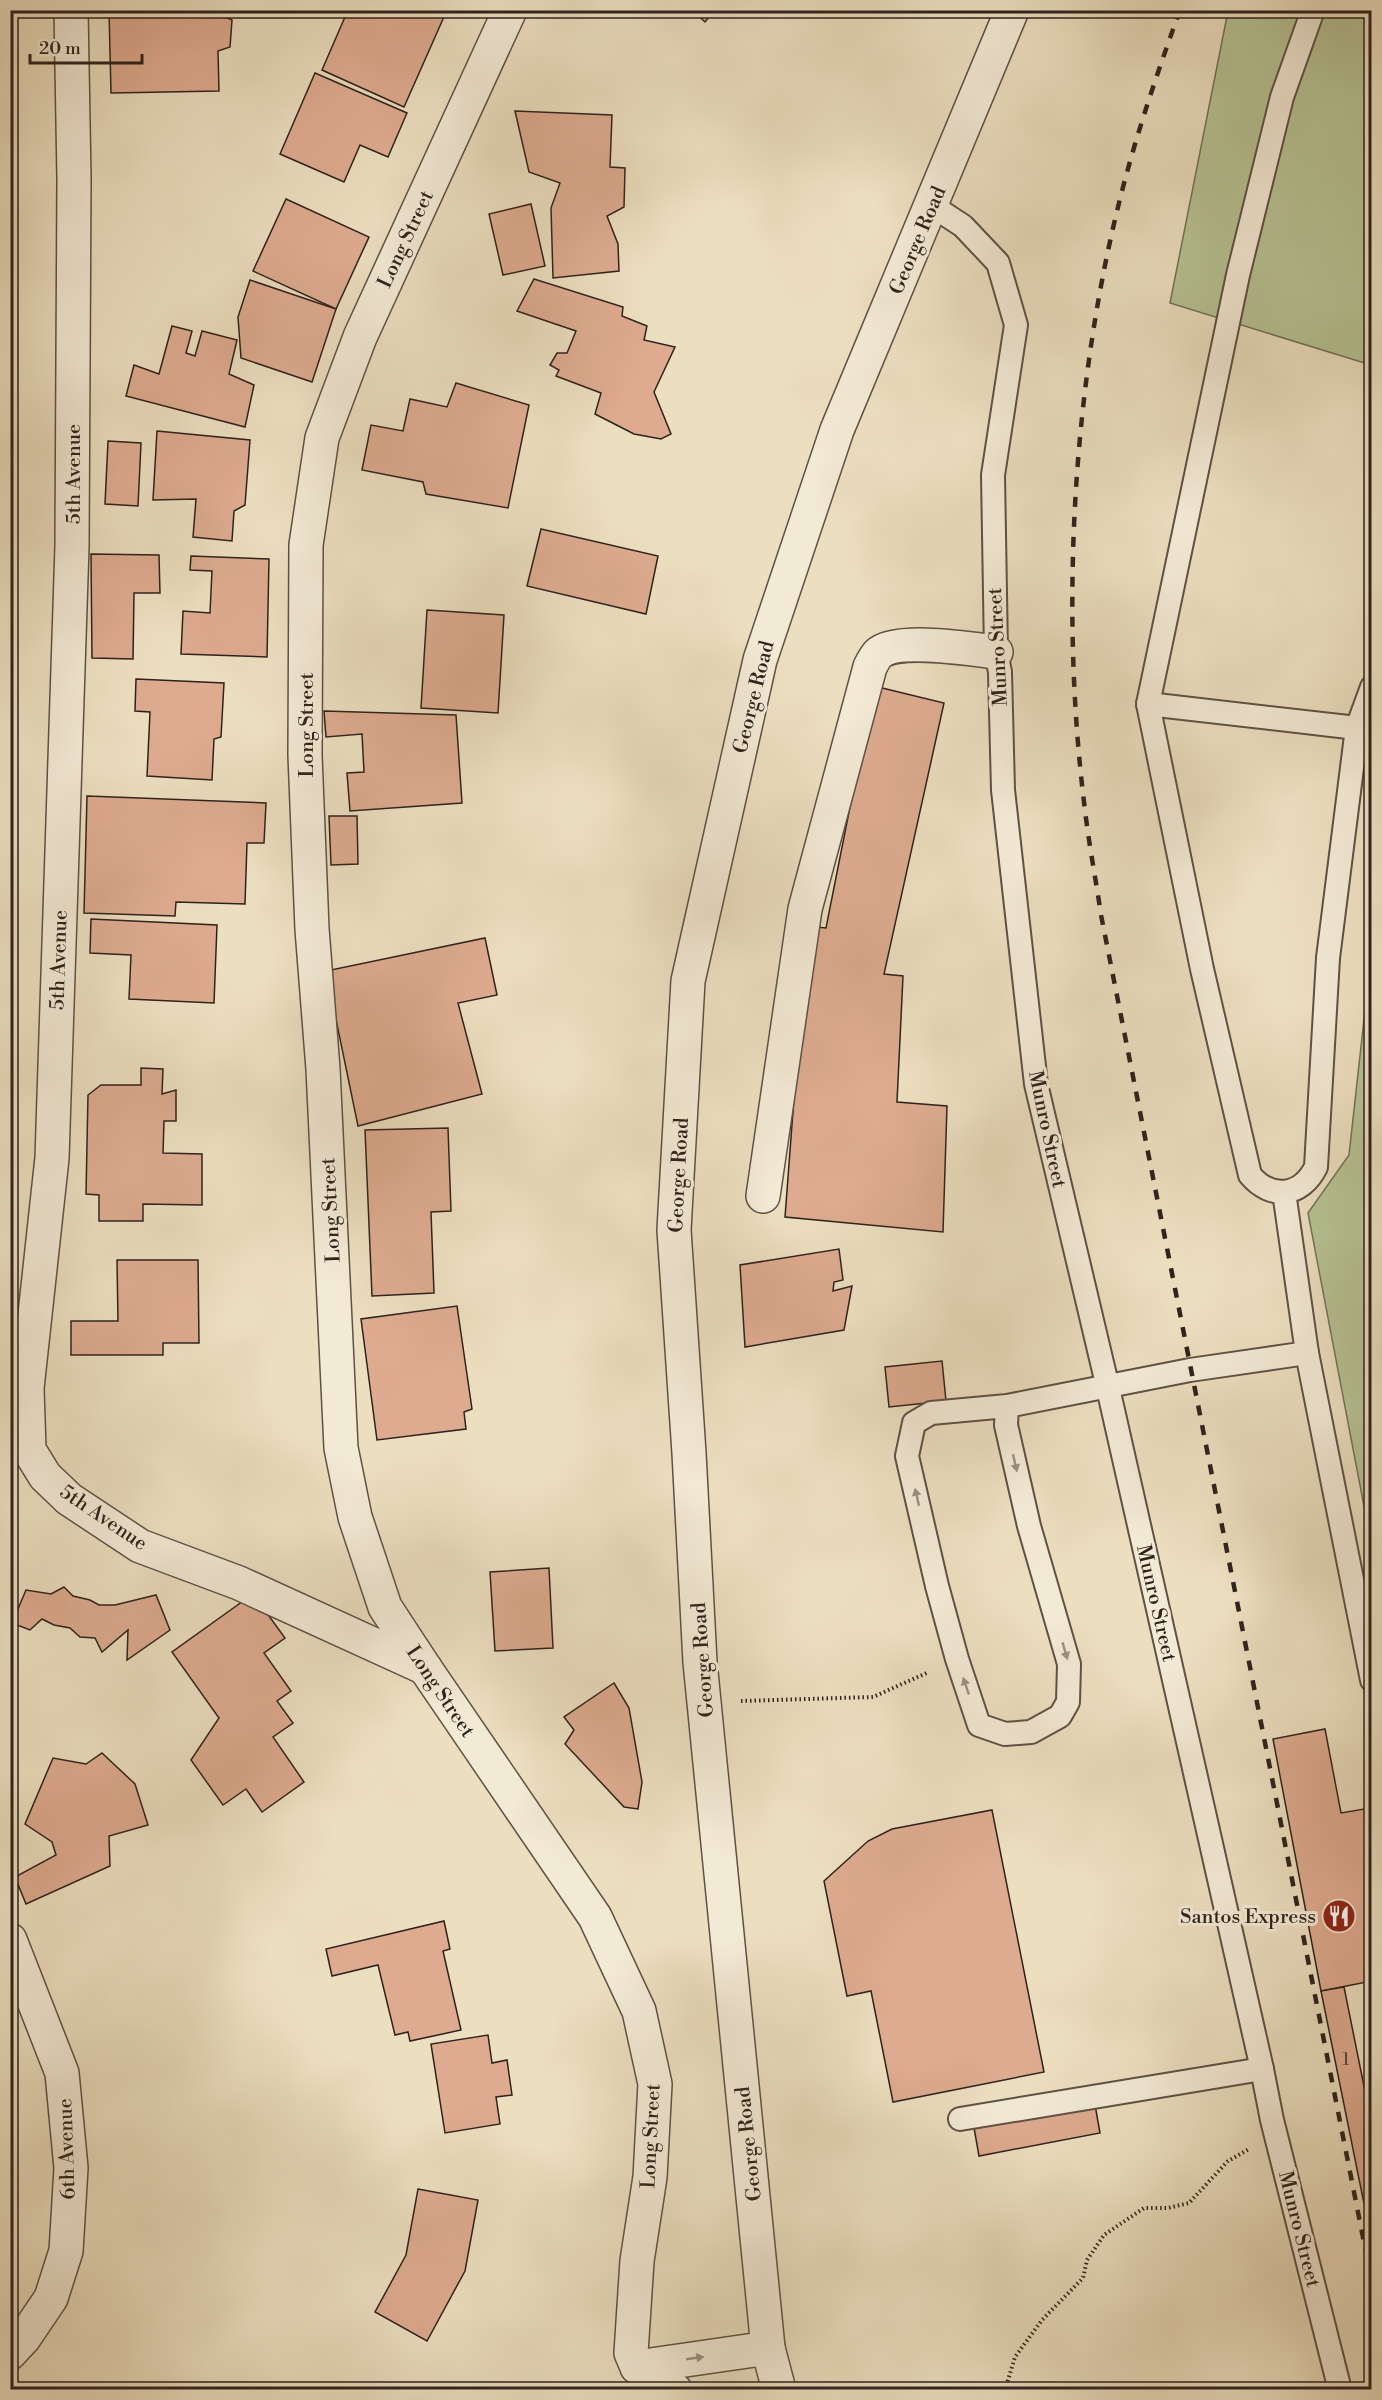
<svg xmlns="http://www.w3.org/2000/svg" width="1382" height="2400" font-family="'Libre Bodoni',serif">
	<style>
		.green { fill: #b6c294; stroke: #727258; stroke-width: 1.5 }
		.building { fill: #deab90; stroke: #2e221c; stroke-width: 1.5 }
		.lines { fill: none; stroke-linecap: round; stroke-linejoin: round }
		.service-casing { stroke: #5e5145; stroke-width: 26 }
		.minor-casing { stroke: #5e5145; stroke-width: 36 }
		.tertiary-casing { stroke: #5e5145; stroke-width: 36 }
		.path { stroke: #2e221c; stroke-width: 4; stroke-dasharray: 1.5 3; stroke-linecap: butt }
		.service { stroke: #f3ead6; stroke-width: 22 }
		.minor { stroke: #f3ead6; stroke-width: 33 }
		.tertiary { stroke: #f3ead6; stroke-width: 33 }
		.rail { stroke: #2e221c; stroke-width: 4.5; stroke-dasharray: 10 10; stroke-linecap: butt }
		.oneway { fill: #9a9082 }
		.labels { text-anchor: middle; stroke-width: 6; stroke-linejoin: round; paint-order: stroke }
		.number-label { font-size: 16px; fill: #5a4439 }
		.street-label { font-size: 20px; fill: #2e221c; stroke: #f3ead6 }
		.poi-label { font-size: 20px; fill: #2e221c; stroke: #f3ead6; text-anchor: end }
	</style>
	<rect width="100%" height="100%" fill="#ecdfc0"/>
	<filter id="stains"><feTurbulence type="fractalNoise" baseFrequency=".00333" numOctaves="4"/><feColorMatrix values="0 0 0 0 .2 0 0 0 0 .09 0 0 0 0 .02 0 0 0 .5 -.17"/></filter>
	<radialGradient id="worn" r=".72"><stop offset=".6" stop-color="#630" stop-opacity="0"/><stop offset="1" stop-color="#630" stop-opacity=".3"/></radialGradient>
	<g class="green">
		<polygon points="1228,11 1371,11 1371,365 1170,303"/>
		<polygon points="1371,956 1371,1543 1308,1213 1349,1155"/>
	</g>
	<g class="building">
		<polygon points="109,10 211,10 232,20 230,47 218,51 219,91 111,93"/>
		<polygon points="348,10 447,10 404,107 322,70"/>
		<polygon points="692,10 715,10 705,22"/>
		<polygon points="315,73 407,113 388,157 360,145 344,182 280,154"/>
		<polygon points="515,111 612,115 610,167 625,168 624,207 607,216 618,244 619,271 553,278 551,208 560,183 529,172"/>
		<polygon points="286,199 369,237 336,309 253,271"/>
		<polygon points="531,204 545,266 503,275 489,214"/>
		<polygon points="534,279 623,307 622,316 647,326 644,340 675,347 654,392 671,434 661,439 634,434 595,414 601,393 556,376 559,370 550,365 557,353 567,353 576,331 517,311"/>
		<polygon points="250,280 336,309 312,382 241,358 238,317"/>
		<polygon points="172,326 192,331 186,353 195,356 202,331 237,340 229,374 254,385 245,427 126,396 134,365 159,374"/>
		<polygon points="456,383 529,405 508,508 426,494 423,482 362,470 371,425 403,431 410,399 447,407"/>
		<polygon points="157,431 250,440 245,505 234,511 232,541 193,537 196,499 153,500"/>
		<polygon points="108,441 141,443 138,506 105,504"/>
		<polygon points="541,529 658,556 646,614 527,586"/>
		<polygon points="91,554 159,555 160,593 134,593 133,659 92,658"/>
		<polygon points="191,556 269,559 267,657 181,654 183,611 210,613 212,571 190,570"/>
		<polygon points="427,610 504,615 498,713 421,708"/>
		<polygon points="136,679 224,683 221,737 214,739 212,780 147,776 150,712 135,711"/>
		<polygon points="874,686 944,703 884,974 903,976 897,1102 947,1106 943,1232 785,1217 807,926 826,928"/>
		<polygon points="324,711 456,715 462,803 350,811 347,773 364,772 362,734 326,737"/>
		<polygon points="87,796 266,803 264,843 247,843 245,904 176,902 175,916 84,913"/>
		<polygon points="329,816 357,816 358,864 331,865"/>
		<polygon points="91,919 217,925 214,1003 129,999 131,955 90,953"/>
		<polygon points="485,938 497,995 458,1003 482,1094 358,1126 326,971"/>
		<polygon points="141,1068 163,1069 162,1094 176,1090 176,1121 164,1121 163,1153 202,1154 202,1205 143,1204 143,1221 99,1221 99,1195 86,1194 88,1095 101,1085 141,1085"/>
		<polygon points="448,1128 451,1211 431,1212 434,1293 372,1296 365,1130"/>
		<polygon points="839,1249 843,1280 834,1282 833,1291 852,1286 844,1330 745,1347 740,1265"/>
		<polygon points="117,1260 198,1260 199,1343 163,1343 163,1355 71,1355 71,1321 118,1321"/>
		<polygon points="457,1306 472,1409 464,1412 466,1429 377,1440 361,1319"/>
		<polygon points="942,1361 946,1401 889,1407 885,1367"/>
		<polygon points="549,1568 553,1648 495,1651 490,1572"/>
		<polygon points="64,1587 73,1596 90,1600 99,1605 115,1605 156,1595 170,1630 127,1660 128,1630 102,1652 95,1638 80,1637 70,1628 54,1625 42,1619 30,1630 12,1623 26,1590 51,1594"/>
		<polygon points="253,1594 285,1638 264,1653 291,1691 277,1701 293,1723 273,1737 304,1782 262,1812 246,1789 223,1805 191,1760 219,1718 172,1652"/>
		<polygon points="614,1683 629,1708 642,1782 638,1809 624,1807 565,1744 574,1730 564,1717"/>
		<polygon points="1325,1729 1341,1813 1364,1809 1372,1850 1372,1981 1321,1991 1273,1739"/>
		<polygon points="102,1753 135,1784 148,1825 109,1836 110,1866 26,1904 15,1877 56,1855 52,1842 25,1824 53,1758 86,1764"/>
		<polygon points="992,1810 1044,2072 893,2102 871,1991 847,1996 824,1881 868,1841 892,1829"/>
		<polygon points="444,1921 450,1949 443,1951 461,2030 410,2041 408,2032 395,2035 378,1965 332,1976 326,1949"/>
		<polygon points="1344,1987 1372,2126 1372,2243 1321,1991"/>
		<polygon points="488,2035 492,2063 507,2060 512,2095 496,2097 500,2124 445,2133 431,2044"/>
		<polygon points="1094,2099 1100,2133 979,2156 973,2122"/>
		<polygon points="418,2189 478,2200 465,2271 427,2341 375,2312 406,2255"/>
	</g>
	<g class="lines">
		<defs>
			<g id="service">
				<polyline points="931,205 963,226 998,263 1016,325 993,475 996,652 1000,672 1003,790 1036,1084 1108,1388 1262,2069 1272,2120 1340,2390"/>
				<path d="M1148,704L1357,728L1328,958L1316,1167C1301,1197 1271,1200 1250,1175L1202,969Z"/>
				<polyline points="1148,704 1238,275 1282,97 1313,10"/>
				<polyline points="1357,728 1372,687"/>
				<polyline points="1307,1353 1372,1680"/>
				<polyline points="1007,1406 1006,1425 1029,1526 1069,1664 1068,1702 1060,1716 1031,1732 1005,1734 979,1725 957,1659 937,1586 907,1456 914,1423 931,1413 1007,1406 1190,1370 1307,1353 1284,1192"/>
				<polyline points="960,2119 1262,2069"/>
			</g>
			<g id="minor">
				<polyline points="71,10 74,179 72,546 52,1158 27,1388 29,1450 45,1476 69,1499 140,1546 239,1583 425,1668"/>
				<polyline points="510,10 360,337 322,438 306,545 305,755 312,929 323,1069 341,1448 355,1517 385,1607 425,1668 595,1917 639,2011 655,2084 650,2177 637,2261 631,2353 637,2367 675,2390"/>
				<path d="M763,1196L805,909L870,667C872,663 875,657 878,654C895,637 971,649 996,652"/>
				<polyline points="10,1940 62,2073 71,2168 66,2251 51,2298 24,2338 10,2353"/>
				<polyline points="637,2367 768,2348"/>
			</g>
			<polyline id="tertiary" points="779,2390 768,2348 700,1662 689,1453 674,1230 688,981 760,660 837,430 1012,10"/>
		</defs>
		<use href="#service" class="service-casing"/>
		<use href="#minor" class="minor-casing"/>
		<use href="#tertiary" class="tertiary-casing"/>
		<g class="path">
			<polyline points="741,1701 873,1697 929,1672"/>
			<polyline points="1005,2390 1015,2357 1042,2320 1083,2278 1087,2260 1104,2235 1144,2208 1168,2208 1189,2203 1228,2161 1249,2149"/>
		</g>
		<use href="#service" class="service"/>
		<use href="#minor" class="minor"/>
		<use href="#tertiary" class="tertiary"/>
		<path class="rail" d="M1180,10C1158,71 1137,132 1121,195C1072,387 1060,614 1085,810C1089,845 1096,880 1101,915L1372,2283"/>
	</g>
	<defs><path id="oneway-solid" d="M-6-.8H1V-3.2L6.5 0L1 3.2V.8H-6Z" transform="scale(1.5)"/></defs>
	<g class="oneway">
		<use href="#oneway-solid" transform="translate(1015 1463) rotate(77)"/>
		<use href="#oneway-solid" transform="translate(917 1497) rotate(-103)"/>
		<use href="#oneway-solid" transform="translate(1065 1651) rotate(74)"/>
		<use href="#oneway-solid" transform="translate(966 1686) rotate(-109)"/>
		<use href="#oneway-solid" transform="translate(695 2358) rotate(-8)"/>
	</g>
	<defs>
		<symbol id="restaurant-disc" viewBox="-11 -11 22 22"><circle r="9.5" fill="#8f2418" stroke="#f3ead6"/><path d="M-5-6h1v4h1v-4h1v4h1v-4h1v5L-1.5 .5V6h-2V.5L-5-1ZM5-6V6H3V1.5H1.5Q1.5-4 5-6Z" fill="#fff"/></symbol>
	</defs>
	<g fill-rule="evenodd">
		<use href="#restaurant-disc" x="1320" y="1897" width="38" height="38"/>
	</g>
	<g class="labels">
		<g class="number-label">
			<text x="1346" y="2065">1</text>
		</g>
		<g class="street-label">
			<text transform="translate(405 239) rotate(-65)" y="7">Long Street</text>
			<text transform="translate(917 240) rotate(-67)" y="7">George Road</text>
			<text transform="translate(73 474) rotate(-90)" y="7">5th Avenue</text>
			<text transform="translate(997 647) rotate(-93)" y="7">Munro Street</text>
			<text transform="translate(753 697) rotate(-76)" y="7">George Road</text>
			<text transform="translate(306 725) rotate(-90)" y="7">Long Street</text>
			<text transform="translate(58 960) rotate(-88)" y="7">5th Avenue</text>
			<text transform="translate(1048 1129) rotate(78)" y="7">Munro Street</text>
			<text transform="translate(678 1175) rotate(-87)" y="7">George Road</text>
			<text transform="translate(330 1210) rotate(-93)" y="7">Long Street</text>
			<text transform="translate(104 1517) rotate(34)" y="7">5th Avenue</text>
			<text transform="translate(1157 1603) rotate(77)" y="7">Munro Street</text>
			<text transform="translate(702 1660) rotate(-94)" y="7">George Road</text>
			<text transform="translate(441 1691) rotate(56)" y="7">Long Street</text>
			<text transform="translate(650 2136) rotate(-87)" y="7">Long Street</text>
			<text transform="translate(748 2144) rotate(-96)" y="7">George Road</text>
			<text transform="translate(66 2149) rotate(-92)" y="7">6th Avenue</text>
			<text transform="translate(1300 2229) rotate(76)" y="7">Munro Street</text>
		</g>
		<g class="poi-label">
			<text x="1316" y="1923">Santos Express</text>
		</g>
	</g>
	<rect width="1382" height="2400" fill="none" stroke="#ecdfc0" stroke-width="36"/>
	<rect x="12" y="12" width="1358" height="2376" fill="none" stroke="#2e221c" stroke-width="3"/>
	<rect x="18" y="18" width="1346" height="2364" fill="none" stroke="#2e221c" stroke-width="1.5"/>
	<path d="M30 54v9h112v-9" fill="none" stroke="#2e221c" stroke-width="3"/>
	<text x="39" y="54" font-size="18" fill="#2e221c" stroke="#f3ead6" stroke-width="4.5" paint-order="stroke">20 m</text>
	<rect width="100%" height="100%" filter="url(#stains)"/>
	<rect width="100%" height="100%" fill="url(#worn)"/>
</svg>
